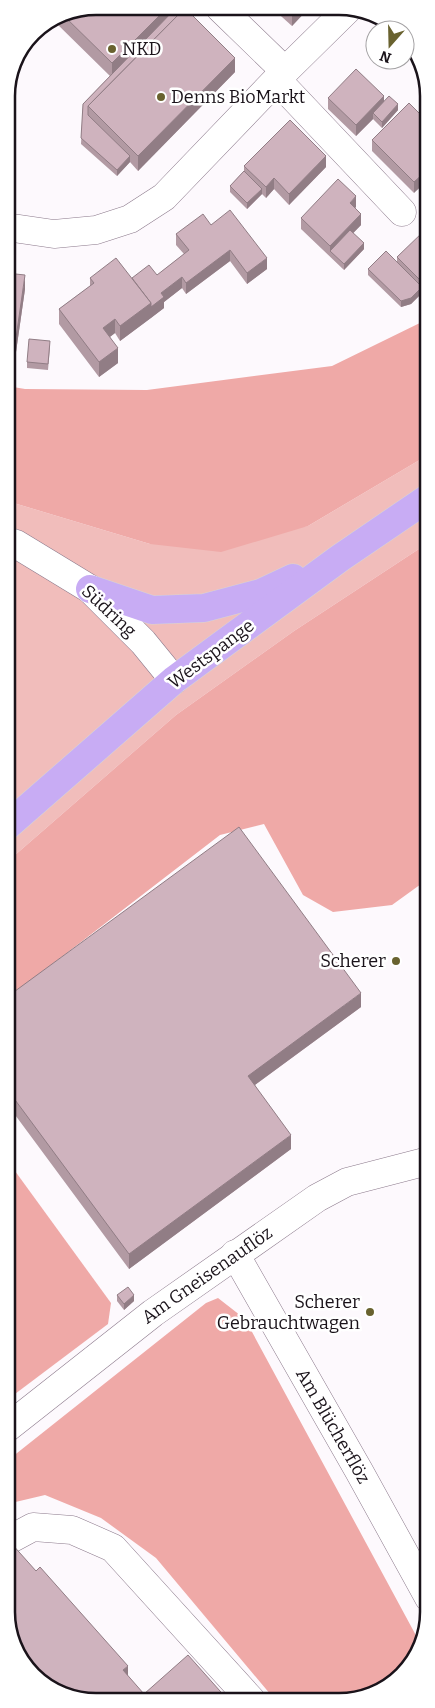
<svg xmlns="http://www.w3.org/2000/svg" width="435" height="1708" font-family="Bitter,serif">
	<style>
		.green { fill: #f1bdbb }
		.forest { fill: #efa9a7 }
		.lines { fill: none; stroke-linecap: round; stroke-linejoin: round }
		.minor-casing { stroke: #8c7a8c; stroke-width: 29 }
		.major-casing { stroke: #d6d5d6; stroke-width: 29 }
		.minor { stroke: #fff; stroke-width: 28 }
		.major { stroke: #c8acf4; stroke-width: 28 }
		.wall { fill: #b29aa3 }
		.shaded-wall { fill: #917d85 }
		.building { fill: #cfb3be; stroke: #917d85 }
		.poi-dot { fill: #69622f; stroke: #fff; stroke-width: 2 }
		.labels { text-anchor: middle; stroke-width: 5; stroke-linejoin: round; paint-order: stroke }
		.poi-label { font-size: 18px; fill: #1a131a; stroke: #fff; text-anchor: start }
		.street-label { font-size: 18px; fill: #1a131a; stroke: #fff }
		.rim { fill: none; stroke: #1a131a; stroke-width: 2.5 }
	</style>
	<rect width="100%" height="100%" fill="#fdf9fd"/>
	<polygon class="green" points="428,455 428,543 294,631 176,715 7,862 7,501 150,544 308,526"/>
	<g class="forest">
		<polygon points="428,319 428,455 308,526 221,552 150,544 7,501 7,386 25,389 147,390 332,366"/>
		<polygon points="428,543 428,879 392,905 333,912 303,895 264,824 220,835 7,999 7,862 176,715 294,631"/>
		<polygon points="7,1160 111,1303 108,1324 7,1400"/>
		<polygon points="218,1298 245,1319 419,1641 406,1671 351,1701 276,1701 156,1558 101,1518 45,1495 7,1504 7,1461 206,1303"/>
	</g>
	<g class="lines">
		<defs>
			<g id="minor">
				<polyline points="220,8 285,71"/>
				<polyline points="277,80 402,212"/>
				<polyline points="6,227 54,234 96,230 130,219 164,197 285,71 348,9"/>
				<polyline points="7,541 16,544 90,589 143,642 174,680"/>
				<polyline points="235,1254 359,1471 429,1598"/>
				<polyline points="7,1428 153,1313 317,1198 347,1182 428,1161"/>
				<polyline points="7,1541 33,1527 72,1530 113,1548 252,1701"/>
			</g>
			<g id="major">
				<polyline points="90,589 152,610 204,608 261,593 293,578"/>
				<polyline points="7,826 174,680 340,558 428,498"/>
			</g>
		</defs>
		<use href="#minor" class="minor-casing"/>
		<use href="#major" class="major-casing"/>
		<use href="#minor" class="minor"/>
		<use href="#major" class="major"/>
	</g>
	<g class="wall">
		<polygon points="182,7 179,11 235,72 138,171 130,162 117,176 81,144 83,104 110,76 54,21 54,18 62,13"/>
		<polygon points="272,8 308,9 292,26"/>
		<polygon points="411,48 418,62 411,55"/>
		<polygon points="328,98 384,101 398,110 382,128 373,119 356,136 328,109"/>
		<polygon points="422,116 414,193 372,151 372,140"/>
		<polygon points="244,166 326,167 289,205 274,189 266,198 262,194 247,209 230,192 230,186 244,171"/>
		<polygon points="356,207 355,208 361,225 353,233 364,249 344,270 301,229 301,218"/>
		<polygon points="211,225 267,269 247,284 230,261 186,294 182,288 164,302 164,308 120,341 115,333 110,337 118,363 99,377 59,324 59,309 90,286 90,278 132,278 157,275 184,254 176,245 176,234"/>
		<polygon points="428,235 428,299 422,293 411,304 401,307 368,275 368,269 397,262 397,257"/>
		<polygon points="6,273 25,289 15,359 7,357"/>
		<polygon points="50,347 48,370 27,368 27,362"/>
		<polygon points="7,997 361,1007 255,1085 291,1149 129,1269 7,1104"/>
		<polygon points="117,1295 134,1301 124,1310 117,1301"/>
	</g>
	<g class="shaded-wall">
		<polygon points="168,7 182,7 112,78 112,63"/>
		<polygon points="298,9 308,9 292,26 292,15"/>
		<polygon points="235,58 235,72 138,171 138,156"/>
		<polygon points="384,96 384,106 373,113 373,119 356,136 356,125"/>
		<polygon points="398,104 398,110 382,128 382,122"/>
		<polygon points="130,156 130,162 117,176 117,170"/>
		<polygon points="326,156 326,167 289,205 289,194"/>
		<polygon points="428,169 428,180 414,193 414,182"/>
		<polygon points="274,178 274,189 266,198 266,187"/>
		<polygon points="262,189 262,194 247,209 247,203"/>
		<polygon points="356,196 356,207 350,214 350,203"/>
		<polygon points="361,214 361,225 333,254 330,251 330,246"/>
		<polygon points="364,243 364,249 344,270 344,264"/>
		<polygon points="230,250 230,261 186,294 186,283"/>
		<polygon points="267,258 267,269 247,284 247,273"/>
		<polygon points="25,275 25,289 15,359 15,345"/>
		<polygon points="182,277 182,288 164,302 164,308 151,318 151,307 161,293"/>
		<polygon points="422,287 422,293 411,304 401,307 401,301"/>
		<polygon points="151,303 151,318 120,341 120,326"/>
		<polygon points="115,319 115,333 103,342 103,328"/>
		<polygon points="118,348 118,363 99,377 99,362"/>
		<polygon points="361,993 361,1007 248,1090 248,1076"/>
		<polygon points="291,1135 291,1149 129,1269 129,1254"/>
		<polygon points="134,1295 134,1301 124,1310 124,1304"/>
		<polygon points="128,1666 128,1681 123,1670"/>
	</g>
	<g class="building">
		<polygon points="96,6 168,7 112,63 61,13"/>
		<polygon points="176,8 181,12 88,106 88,115 130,156 117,170 81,138 83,104"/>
		<polygon points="185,8 235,58 138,156 88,106"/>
		<polygon points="284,8 298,9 292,15"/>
		<polygon points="356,69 384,96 356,125 328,98"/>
		<polygon points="389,96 398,104 382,122 373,113"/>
		<polygon points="409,103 422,116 428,111 428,169 414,182 372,140"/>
		<polygon points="290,120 326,156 289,194 274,178 266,187 244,166"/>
		<polygon points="244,171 262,189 247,203 230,186"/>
		<polygon points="338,179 356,196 350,203 361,214 330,246 301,218"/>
		<polygon points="230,210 267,258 247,273 230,250 186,283 182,277 161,293 164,297 151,307 151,303 132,278 149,265 157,275 189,250 176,234 203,214 211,225"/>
		<polygon points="350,230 364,243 344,264 330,251"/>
		<polygon points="424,231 428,235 428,288 397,257"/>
		<polygon points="386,251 422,287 411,298 401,301 368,269"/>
		<polygon points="116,258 151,303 120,326 115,319 103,328 118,348 99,362 59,309 94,283 90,278"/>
		<polygon points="6,273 25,275 15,345 7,343"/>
		<polygon points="29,339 50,341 48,364 27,362"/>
		<polygon points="239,827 361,993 248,1076 291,1135 129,1254 7,1089 7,997"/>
		<polygon points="128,1287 134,1295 124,1304 117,1295"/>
		<polygon points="11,1543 36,1571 40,1567 128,1666 123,1670 144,1694 188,1655 228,1700 78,1700 32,1675 7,1624 7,1546"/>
	</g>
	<g class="poi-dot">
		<circle cx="112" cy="49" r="5"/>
		<circle cx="161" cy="97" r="5"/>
		<circle cx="396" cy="961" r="5"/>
		<circle cx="370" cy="1312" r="5"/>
	</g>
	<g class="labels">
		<g class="poi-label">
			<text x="122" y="55">NKD</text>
			<text x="171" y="103">Denns BioMarkt</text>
			<text x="386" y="967" text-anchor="end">Scherer</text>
			<text x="360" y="1308" text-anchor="end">Scherer<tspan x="360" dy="21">Gebrauchtwagen</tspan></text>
		</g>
		<g class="street-label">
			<text transform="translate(109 611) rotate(43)" y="6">Südring</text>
			<text transform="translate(211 654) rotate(-37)" y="6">Westspange</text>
			<text transform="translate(207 1275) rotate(-35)" y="6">Am Gneisenauflöz</text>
			<text transform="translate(333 1426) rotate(60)" y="6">Am Blücherflöz</text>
		</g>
	</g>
	<path d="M0 0H435V1708H0ZM96 15H339A81 81 0 0 1 420 96V1612A81 81 0 0 1 339 1693H96A81 81 0 0 1 15 1612V96A81 81 0 0 1 96 15Z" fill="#fff" fill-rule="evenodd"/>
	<path class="rim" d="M96 15H339A81 81 0 0 1 420 96V1612A81 81 0 0 1 339 1693H96A81 81 0 0 1 15 1612V96A81 81 0 0 1 96 15Z"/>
	<g transform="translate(390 45) rotate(200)"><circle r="24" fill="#ffffff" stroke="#a3a1a3"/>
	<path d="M0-4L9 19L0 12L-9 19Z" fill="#69622f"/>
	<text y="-8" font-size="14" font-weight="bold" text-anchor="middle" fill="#1a131a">N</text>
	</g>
</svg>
